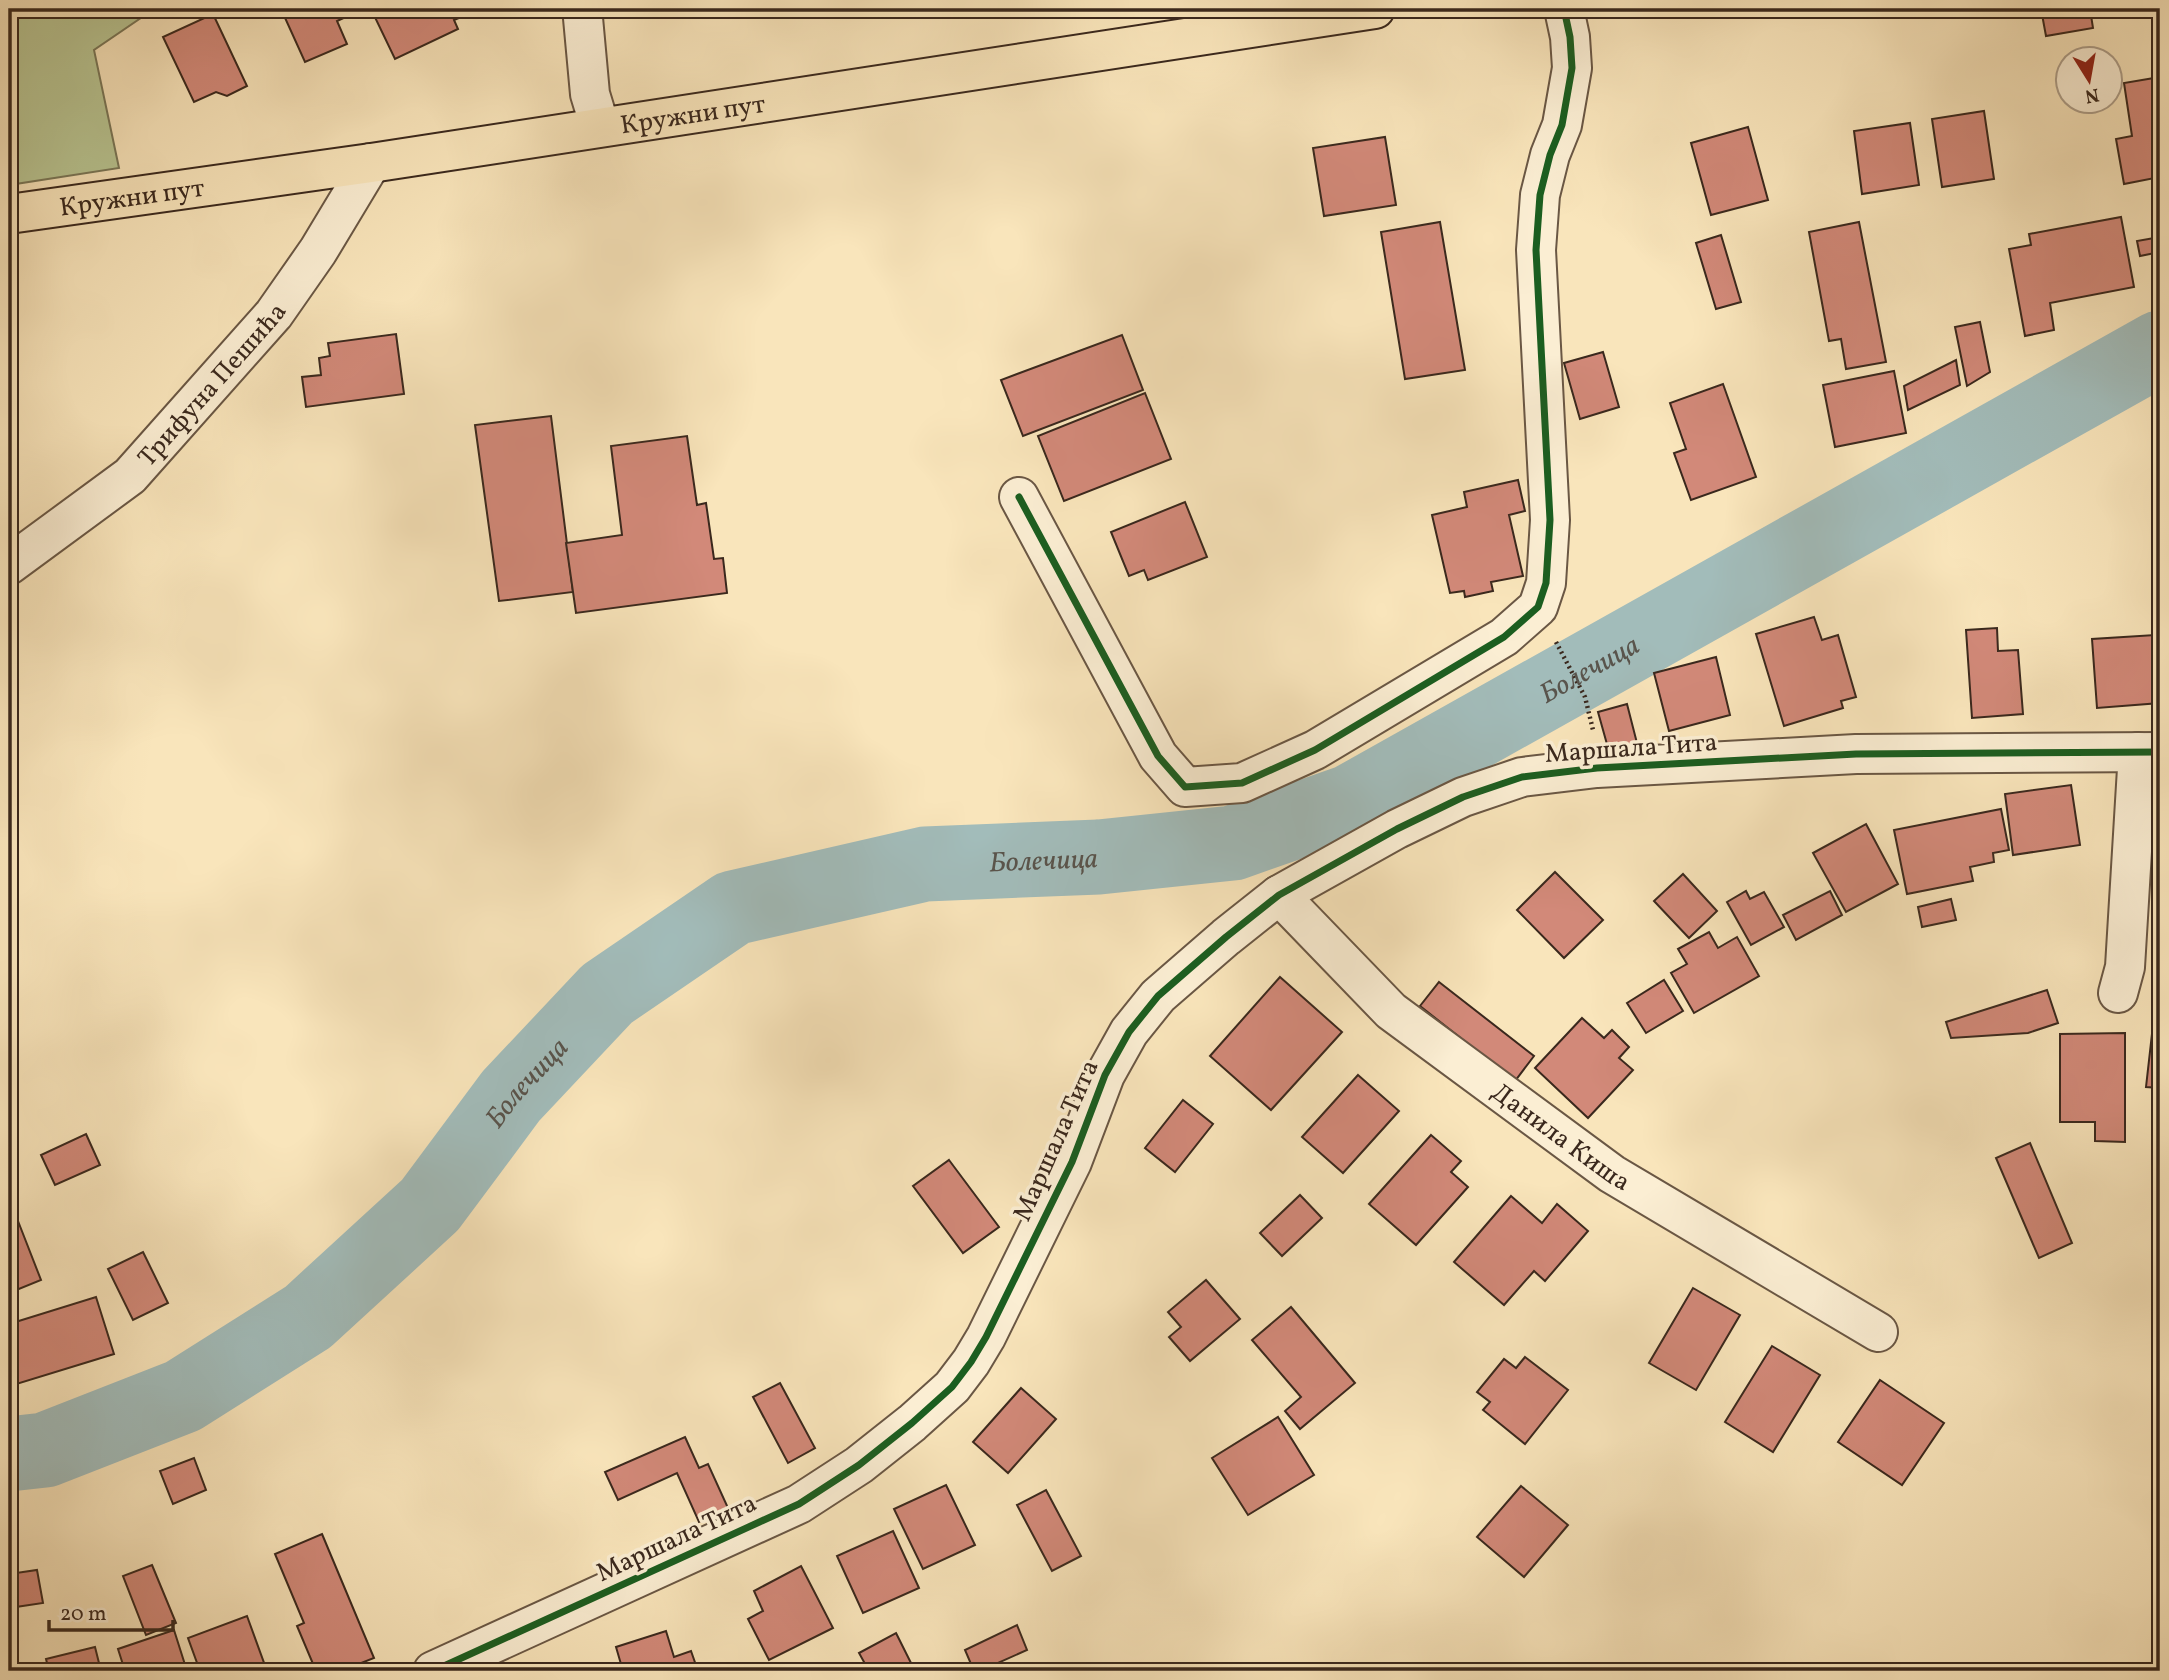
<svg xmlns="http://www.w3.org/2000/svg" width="2169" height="1680" font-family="Vollkorn,serif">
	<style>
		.green { fill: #b9c693; stroke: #7a7758; stroke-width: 2 }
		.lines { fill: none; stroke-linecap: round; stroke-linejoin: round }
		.river { stroke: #a2bcba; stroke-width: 75 }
		.building { fill: #d28979; stroke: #3a281d; stroke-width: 2 }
		.minor-casing { stroke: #6a5744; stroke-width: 42 }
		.major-casing { stroke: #3a281d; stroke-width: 42 }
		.path { stroke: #3a281d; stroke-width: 4.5; stroke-dasharray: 2 3.5; stroke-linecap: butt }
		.minor { stroke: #fbeed3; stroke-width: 38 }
		.major { stroke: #f9e5bb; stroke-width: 38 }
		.cycleway-casing { stroke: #fbeed3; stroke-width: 11 }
		.cycleway { stroke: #1b5e20; stroke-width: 7 }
		.labels { text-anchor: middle; stroke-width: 7; stroke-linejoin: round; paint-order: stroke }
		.street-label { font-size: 26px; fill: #3a281d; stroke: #fbeed3 }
		.water-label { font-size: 28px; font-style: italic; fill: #59544c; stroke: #fbeed3 }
	</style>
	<rect width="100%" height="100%" fill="#f9e5bb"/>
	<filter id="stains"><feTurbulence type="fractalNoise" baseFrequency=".00286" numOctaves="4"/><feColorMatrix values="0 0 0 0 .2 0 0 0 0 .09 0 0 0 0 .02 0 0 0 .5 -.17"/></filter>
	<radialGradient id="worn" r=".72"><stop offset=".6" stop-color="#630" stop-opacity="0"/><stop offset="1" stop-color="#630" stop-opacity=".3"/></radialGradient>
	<polygon class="green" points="9,9 154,9 94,50 119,168 9,185"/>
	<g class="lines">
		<path class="river" id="s1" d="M9,1454L45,1450L183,1396L308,1317L430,1205L511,1096L607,994L733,908L925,864L1099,857L1233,843L1350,802L2160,348"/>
	</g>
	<g class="building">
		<polygon points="281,9 344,9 348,16 337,21 347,44 305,62"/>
		<polygon points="371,9 463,9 466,15 454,20 458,29 395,59"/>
		<polygon points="2041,9 2090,9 2093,28 2046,36"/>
		<polygon points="213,14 247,86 227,96 216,92 194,102 163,37"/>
		<polygon points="2160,77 2160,177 2124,184 2116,139 2132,136 2124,83"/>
		<polygon points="1984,111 1994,179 1942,187 1932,119"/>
		<polygon points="1910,123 1919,185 1862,194 1854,131"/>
		<polygon points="1748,127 1768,200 1711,215 1691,143"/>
		<polygon points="1385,137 1396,205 1324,216 1313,148"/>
		<polygon points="2121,217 2134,287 2050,303 2054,330 2025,336 2009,249 2031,245 2029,234"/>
		<polygon points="1440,222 1465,370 1405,379 1381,232"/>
		<polygon points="1859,222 1886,362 1846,369 1841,339 1829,341 1809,232"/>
		<polygon points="1721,235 1741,302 1716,309 1696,243"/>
		<polygon points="2160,237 2160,252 2140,256 2137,241"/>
		<polygon points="1980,322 1990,372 1967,386 1955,327"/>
		<polygon points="396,334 404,394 306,407 302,377 321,375 319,358 330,356 328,343"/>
		<polygon points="1122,335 1143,390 1023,436 1001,380"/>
		<polygon points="1603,352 1619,407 1580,419 1564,363"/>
		<polygon points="1956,360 1960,385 1908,410 1904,386"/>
		<polygon points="1894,371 1906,433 1835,447 1823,385"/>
		<polygon points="1723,384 1756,477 1691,500 1674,453 1686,449 1670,403"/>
		<polygon points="1145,393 1171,459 1064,501 1038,436"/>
		<polygon points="551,416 573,592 499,601 475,425"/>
		<polygon points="687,436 697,505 706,503 714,559 723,558 727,593 576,613 566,543 622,535 611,446"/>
		<polygon points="1518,480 1525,511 1509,515 1523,576 1491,582 1493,591 1465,597 1464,591 1450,593 1432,515 1467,507 1464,492"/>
		<polygon points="1185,502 1207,557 1148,580 1144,570 1129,576 1111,532"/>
		<polygon points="1814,617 1822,640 1838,635 1856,697 1841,701 1843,708 1784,726 1756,634"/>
		<polygon points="1997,628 1998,651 2018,650 2023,714 1972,718 1966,630"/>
		<polygon points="2155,635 2160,703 2097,708 2092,639"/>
		<polygon points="1716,657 1730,715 1669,731 1654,673"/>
		<polygon points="1627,704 1638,747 1610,755 1598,712"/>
		<polygon points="2071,785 2080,845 2013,855 2005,794"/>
		<polygon points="2001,809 2009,850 1993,853 1994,862 1970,867 1973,881 1907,894 1894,830"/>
		<polygon points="1866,824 1898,884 1846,912 1813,853"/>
		<polygon points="1555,872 1603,920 1564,958 1517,910"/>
		<polygon points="1683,874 1717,911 1689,938 1654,901"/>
		<polygon points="1746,891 1750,899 1764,892 1784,927 1751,945 1727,902"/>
		<polygon points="1830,891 1842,915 1796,940 1783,915"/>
		<polygon points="1951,899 1956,920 1922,927 1918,907"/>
		<polygon points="1709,932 1718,948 1737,937 1759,976 1694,1013 1671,973 1687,964 1678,949"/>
		<polygon points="1280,977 1342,1032 1271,1110 1210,1056"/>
		<polygon points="1664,980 1683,1011 1646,1033 1627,1003"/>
		<polygon points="1439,982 1534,1056 1515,1081 1420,1006"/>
		<polygon points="2047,990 2058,1023 2028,1033 1951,1038 1946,1022"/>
		<polygon points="1582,1018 1604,1038 1612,1030 1629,1047 1619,1058 1633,1070 1588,1118 1535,1068"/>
		<polygon points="2153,1025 2160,1026 2160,1088 2146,1087"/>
		<polygon points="2125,1033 2125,1142 2095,1141 2095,1122 2060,1122 2060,1034"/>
		<polygon points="1358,1075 1399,1111 1343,1173 1302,1137"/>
		<polygon points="1183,1100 1213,1124 1175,1172 1145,1148"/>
		<polygon points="86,1134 100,1165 55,1185 41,1155"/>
		<polygon points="1431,1135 1461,1161 1451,1172 1468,1187 1416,1245 1369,1204"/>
		<polygon points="2030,1143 2072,1243 2039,1258 1996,1158"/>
		<polygon points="949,1160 999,1227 963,1253 913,1186"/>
		<polygon points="1300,1195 1322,1218 1282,1256 1260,1233"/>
		<polygon points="1511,1196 1542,1223 1557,1204 1588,1231 1545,1281 1534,1271 1504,1305 1454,1262"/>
		<polygon points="18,1221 41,1280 9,1293 9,1225"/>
		<polygon points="143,1252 168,1303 133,1320 108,1269"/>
		<polygon points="1206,1280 1240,1319 1190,1361 1169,1337 1181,1327 1168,1312"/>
		<polygon points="1693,1288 1740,1315 1696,1390 1649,1363"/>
		<polygon points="96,1297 114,1354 10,1386 9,1324"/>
		<polygon points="1291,1307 1355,1383 1300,1429 1285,1411 1301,1397 1252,1340"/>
		<polygon points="1772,1346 1820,1375 1773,1452 1725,1422"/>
		<polygon points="1525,1357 1568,1390 1525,1444 1483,1410 1490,1402 1477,1392 1504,1359 1516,1368"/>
		<polygon points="1880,1380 1944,1423 1902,1485 1838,1442"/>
		<polygon points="780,1383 815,1448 788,1463 753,1397"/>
		<polygon points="1021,1388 1056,1419 1008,1473 973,1442"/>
		<polygon points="1278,1417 1314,1475 1248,1515 1212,1458"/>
		<polygon points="685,1437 699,1468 708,1464 728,1508 699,1522 677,1473 618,1500 605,1472"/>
		<polygon points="194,1458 206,1490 173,1504 160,1471"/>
		<polygon points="946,1485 975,1545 923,1569 894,1509"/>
		<polygon points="1521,1486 1568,1525 1524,1577 1477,1537"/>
		<polygon points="1046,1490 1081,1556 1052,1571 1017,1505"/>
		<polygon points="893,1531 919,1588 863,1613 837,1556"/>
		<polygon points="322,1534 374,1658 341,1671 316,1671 297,1626 304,1623 275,1554"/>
		<polygon points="152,1565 176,1623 146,1635 123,1576"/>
		<polygon points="801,1566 833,1628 769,1660 748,1619 763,1611 754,1591"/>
		<polygon points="37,1570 43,1603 9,1608 9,1574"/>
		<polygon points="247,1616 267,1671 200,1671 188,1638"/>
		<polygon points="1017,1625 1027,1650 980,1671 974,1671 965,1650"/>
		<polygon points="174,1630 187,1671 125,1671 118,1649"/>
		<polygon points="666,1631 674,1657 691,1651 698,1671 623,1671 616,1647"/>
		<polygon points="896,1633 915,1671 869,1671 859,1653"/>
		<polygon points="95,1647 101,1671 49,1671 46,1659"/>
	</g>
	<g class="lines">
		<defs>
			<g id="minor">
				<polyline points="585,9 583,18 590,94 600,127"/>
				<polyline points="1019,497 1158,756 1185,787 1242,783 1315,750 1504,637 1538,607 1546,583 1550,520 1536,250 1540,195 1550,155 1562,125 1572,68 1570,37 1564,9"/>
				<path id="s2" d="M9,565L130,476L274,314L318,251L371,163"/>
				<path id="s3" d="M1279,895L1391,1011L1612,1174L1878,1332"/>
				<polyline points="2118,993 2125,967 2138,752"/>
				<polyline points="433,1671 799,1504 859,1465 912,1423 952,1387 971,1362 986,1337 1072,1162 1105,1075 1129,1032 1158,996 1226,937 1279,895 1397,829 1463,797 1522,777 1597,768 1856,754 2160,752"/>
			</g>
			<g id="major">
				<path id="s4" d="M9,214L371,163L1375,9"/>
			</g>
		</defs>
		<use href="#minor" class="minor-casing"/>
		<use href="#major" class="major-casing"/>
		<polyline class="path" points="1556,642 1585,697 1593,730"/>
		<use href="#minor" class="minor"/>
		<use href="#major" class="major"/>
		<defs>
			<g id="cycleway">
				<polyline points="1019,497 1158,756 1185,787 1242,783 1315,750 1504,637 1538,607 1546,583 1550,520 1536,250 1540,195 1550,155 1562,125 1572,68 1570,37 1564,9"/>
				<polyline points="433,1671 799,1504 859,1465 912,1423 952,1387 971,1362 986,1337 1072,1162 1105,1075 1129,1032 1158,996 1226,937 1279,895 1397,829 1463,797 1522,777 1597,768 1856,754 2160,752"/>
			</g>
		</defs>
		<use href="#cycleway" class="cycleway-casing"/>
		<use href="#cycleway" class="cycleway"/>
	</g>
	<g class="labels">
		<g class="street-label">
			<text dy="9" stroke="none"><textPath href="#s4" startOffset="691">Кружни пут</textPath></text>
			<text dy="9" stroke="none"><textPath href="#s4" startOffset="124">Кружни пут</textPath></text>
			<text dy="9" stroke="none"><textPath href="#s2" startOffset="273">Трифуна Пешића</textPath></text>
			<text transform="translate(1631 747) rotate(-4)" y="9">Маршала Тита</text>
			<text dy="9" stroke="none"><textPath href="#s3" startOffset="373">Данила Киша</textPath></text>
			<text transform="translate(1055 1140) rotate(-66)" y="9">Маршала Тита</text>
			<text transform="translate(676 1537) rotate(-25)" y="9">Маршала Тита</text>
		</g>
		<g class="water-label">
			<text dy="10" stroke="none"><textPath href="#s1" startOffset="1830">Болечица</textPath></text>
			<text dy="10" stroke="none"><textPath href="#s1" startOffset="1242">Болечица</textPath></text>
			<text dy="10" stroke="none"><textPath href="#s1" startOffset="654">Болечица</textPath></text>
		</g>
	</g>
	<rect width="2169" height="1680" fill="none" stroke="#f9e5bb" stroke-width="35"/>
	<rect x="10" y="10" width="2148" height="1659" fill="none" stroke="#3a281d" stroke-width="3.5"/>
	<rect x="18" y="18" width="2134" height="1645" fill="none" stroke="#3a281d" stroke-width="2"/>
	<g transform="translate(2089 80) rotate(169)"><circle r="33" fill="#fbeed3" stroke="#ae9f8a" stroke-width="2"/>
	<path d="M0-5L12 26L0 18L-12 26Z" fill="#8f2418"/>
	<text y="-10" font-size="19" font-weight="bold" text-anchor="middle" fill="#3a281d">N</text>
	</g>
	<path d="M49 1620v10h124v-10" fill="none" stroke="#3a281d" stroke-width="3.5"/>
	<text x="60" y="1620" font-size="21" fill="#3a281d" stroke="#fbeed3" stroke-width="5" paint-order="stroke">20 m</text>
	<rect width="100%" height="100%" filter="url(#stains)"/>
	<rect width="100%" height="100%" fill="url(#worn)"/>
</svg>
